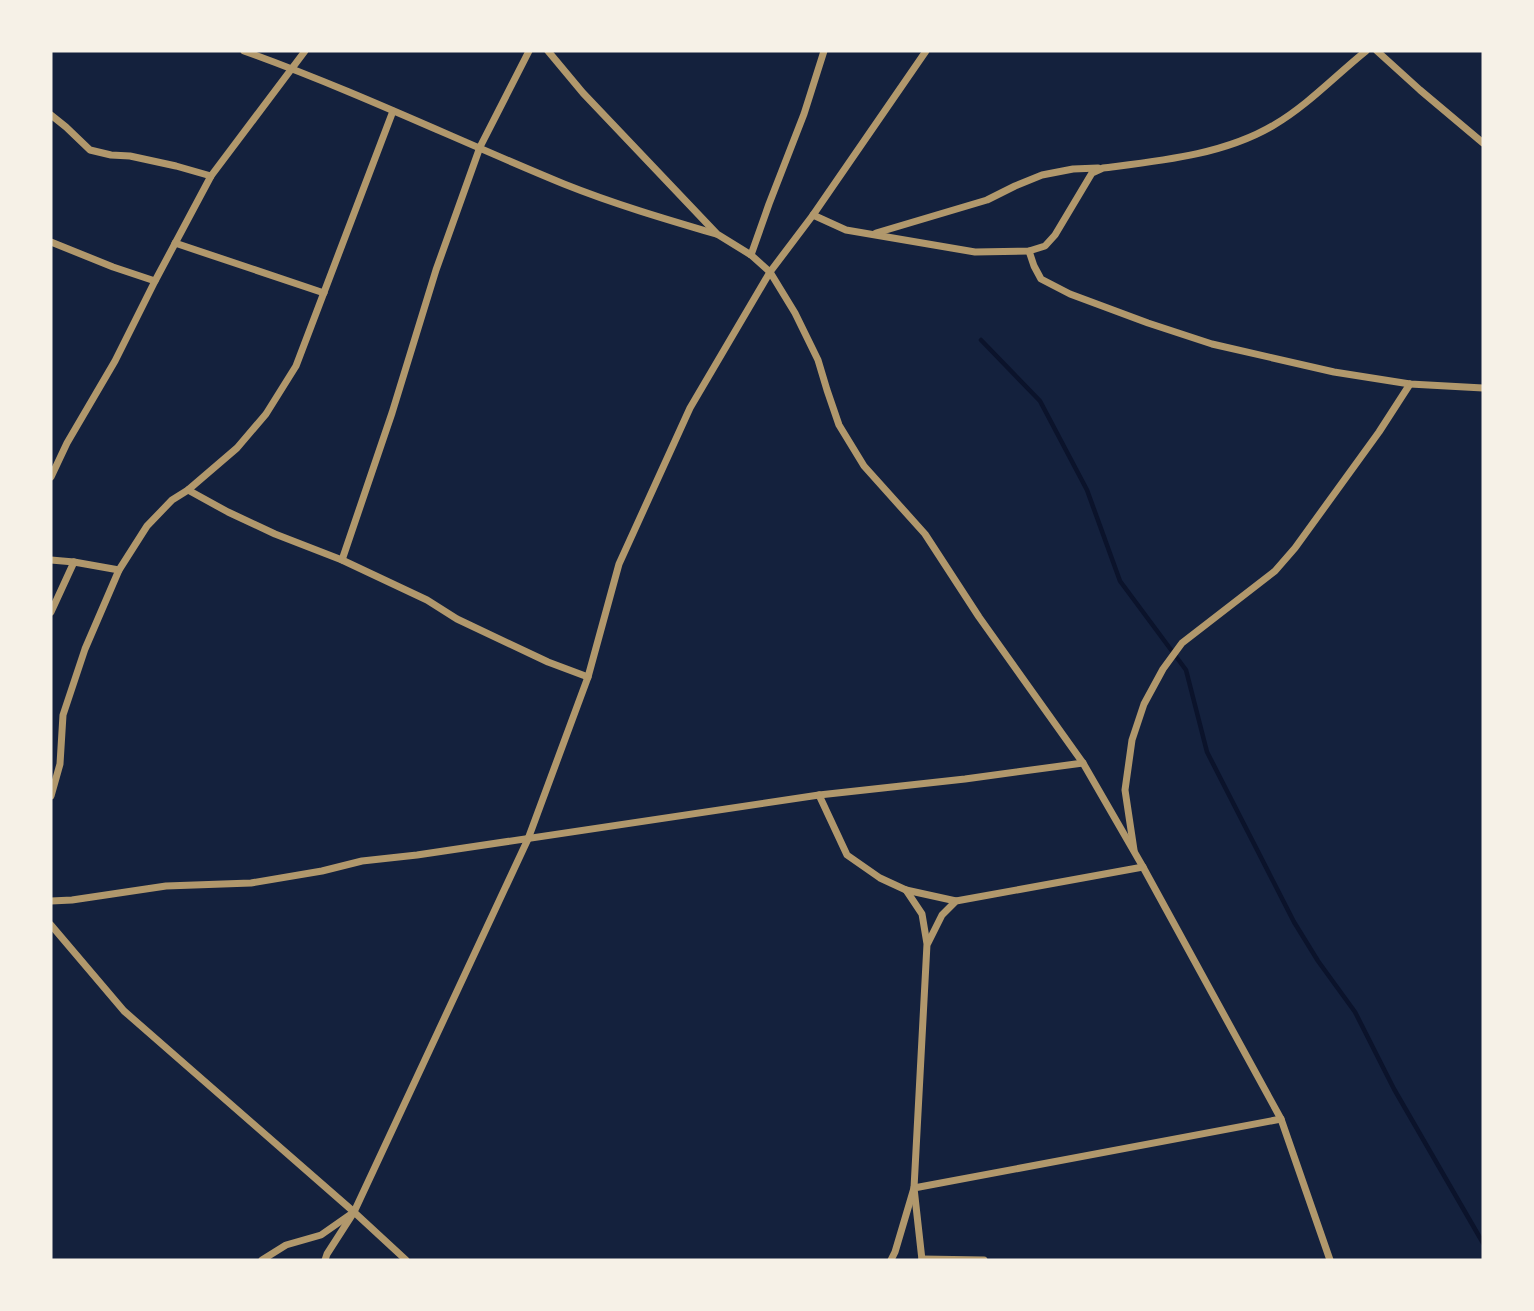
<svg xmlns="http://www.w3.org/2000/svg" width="1534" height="1311" font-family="'Libre Baskerville',serif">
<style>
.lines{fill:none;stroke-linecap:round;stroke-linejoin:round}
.stream{stroke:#0b132b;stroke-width:4.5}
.minor{stroke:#b1986c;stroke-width:7}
</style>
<rect width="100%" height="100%" fill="#14213d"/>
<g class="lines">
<!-- stream -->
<path class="stream" d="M981 340 1040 401 1087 490 1120 581 1186 670 1207 752 1294 922 1318 961 1355 1012 1394 1089 1483 1243"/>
<!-- minor -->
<g class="minor">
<path d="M244 51C353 90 457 140 564 184 614 204 665 219 716 234"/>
<path d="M548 51 583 93 717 234 751 255 770 272 795 313 818 360 827 390 839 425 864 466 925 534 979 617 1083 763 1143 867 1281 1119 1330 1260"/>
<path d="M1377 51 1420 90 1483 143"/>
<path d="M51 115 66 127 90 150 111 155 130 156 176 166 211 176"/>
<path d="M813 215 846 230 975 252 1029 251 1045 246 1055 235 1092 173 1103 168C1159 161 1224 155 1274 125 1308 105 1336 75 1366 51"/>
<path d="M876 233 987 200 1015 186 1042 175 1073 169 1098 168"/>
<path d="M51 242 113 267 155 281"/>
<path d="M175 243 324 293"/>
<path d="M1029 251 1034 266 1041 279 1070 294 1148 323 1212 344 1334 372 1410 384 1483 388"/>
<path d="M751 255 769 204 804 114 824 51"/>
<path d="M51 477 67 443 115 361 155 281 211 176 305 51"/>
<path d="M188 490 228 512 275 534 342 560 427 600 457 619 548 662 588 677"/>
<path d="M51 560 74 562 119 570"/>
<path d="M342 560 392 413 436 270 480 147 529 51"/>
<path d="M51 612 74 562"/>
<path d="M819 795 847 855 880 878 906 890 956 901"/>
<path d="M51 796 60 764 63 715 85 649 119 570 147 526 172 500 188 490 237 448 266 414 296 366 393 111"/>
<path d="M1134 850 1125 790 1132 740 1144 704 1163 669 1182 643 1275 571 1295 548 1379 432 1410 384"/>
<path d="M51 901 72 900 166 886 251 883 322 871 362 861 417 855 819 795 965 779 1083 763"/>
<path d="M51 925 124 1011 354 1212 406 1260"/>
<path d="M928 943 942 915 956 901 1143 867"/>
<path d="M922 1259 984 1260"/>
<path d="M262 1260 286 1245 321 1235 351 1214"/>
<path d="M325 1260 327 1254 354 1212 528 839 588 677 619 564 690 408 770 272 813 215 926 51"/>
<path d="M891 1260 895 1252 914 1188 927 944 922 914 906 890"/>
<path d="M922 1260 914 1188 1281 1119"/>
</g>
</g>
<!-- border -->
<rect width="1534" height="1311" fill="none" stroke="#f6f1e7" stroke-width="105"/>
</svg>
